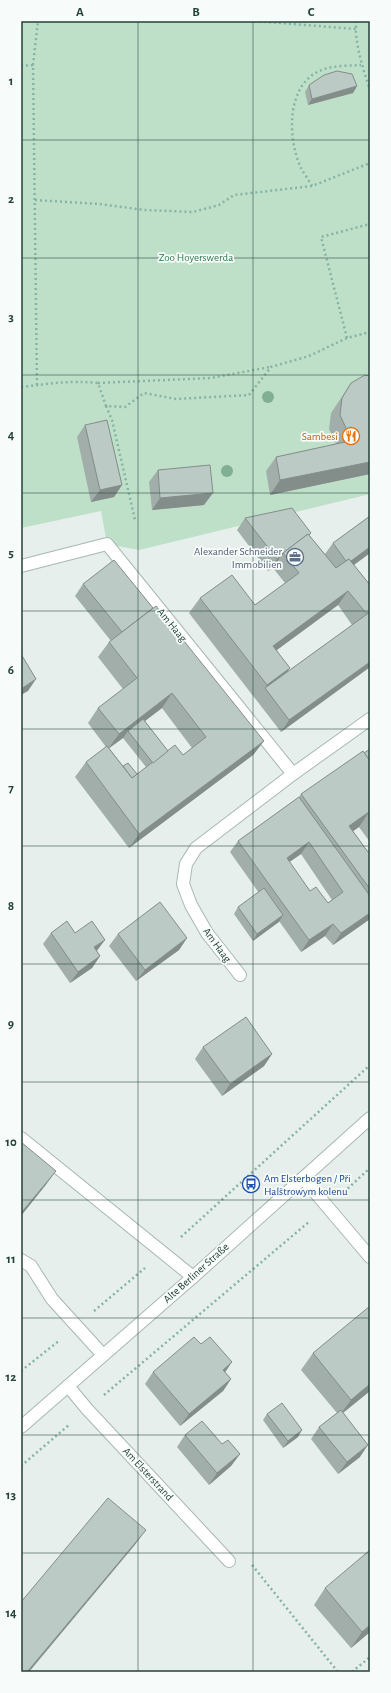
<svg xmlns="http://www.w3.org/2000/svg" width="391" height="1693" font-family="'Alegreya Sans',sans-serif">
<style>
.green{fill:#bfe0c8}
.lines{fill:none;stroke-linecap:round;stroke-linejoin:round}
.minor-casing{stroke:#a8b8b2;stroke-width:14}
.path{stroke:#86b3a5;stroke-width:2.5;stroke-dasharray:2 3;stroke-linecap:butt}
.minor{stroke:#fff;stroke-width:12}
.tree{fill:#80af93}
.wall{fill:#a1aea9;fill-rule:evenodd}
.shaded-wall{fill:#838d89}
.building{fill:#bbcac4;stroke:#838d89;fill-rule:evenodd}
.grid{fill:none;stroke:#24423a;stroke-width:1;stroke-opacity:0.55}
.labels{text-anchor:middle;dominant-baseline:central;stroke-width:3.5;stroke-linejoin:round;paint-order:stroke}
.park-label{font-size:11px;fill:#2d7a4b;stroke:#f7fbf9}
.food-label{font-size:11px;fill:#c56008;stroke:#f7fbf9;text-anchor:end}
.service-label{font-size:11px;fill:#4e5e75;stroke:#f7fbf9;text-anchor:end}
.street-label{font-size:11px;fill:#24423a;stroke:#f7fbf9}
.transit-label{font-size:11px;fill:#164399;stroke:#f7fbf9;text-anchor:start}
.neatline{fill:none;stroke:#24423a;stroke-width:1.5}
.grid-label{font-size:13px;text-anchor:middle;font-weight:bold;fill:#24423a}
</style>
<rect width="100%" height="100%" fill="#e6efeb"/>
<!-- green -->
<path class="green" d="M21 21H370V494L139 550 107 544 101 511 21 528Z"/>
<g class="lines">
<!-- minor casing -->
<g class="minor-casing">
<g id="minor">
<path d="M21 566 107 544 293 774"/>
<path d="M240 975 207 933 191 905 183 884 186 864 196 848 293 774 370 719"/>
<path d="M21 1138 193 1277"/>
<path d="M303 1178 370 1257"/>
<path d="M21 1260 31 1266 52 1299 103 1355"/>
<path d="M68 1386 87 1409 229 1561"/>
<path d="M21 1427 193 1277 370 1118"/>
</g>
</g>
<!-- path -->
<g class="path">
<path d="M254 21 356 29"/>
<path d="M357 21C352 35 365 76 370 90"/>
<path d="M33 65 38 21"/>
<path d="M21 66 33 65 37 386"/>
<path d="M312 186C309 180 304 174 301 168 287 138 286 83 322 70 334 65 349 66 361 65"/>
<path d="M35 200 99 204 145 210 193 212 219 205 234 195 312 186 370 163"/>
<path d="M347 338 321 237 370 224"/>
<path d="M98 383 211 378 270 367"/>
<path d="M21 387C49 384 69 380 98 383L106 406 125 407 144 393 176 399 249 395 271 367 309 356 347 338 370 332"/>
<path d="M106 406 112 420 135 520"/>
<path d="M344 1192 370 1168"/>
<path d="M181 1237 370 1065"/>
<path d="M94 1311 145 1268"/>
<path d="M21 1371 60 1340"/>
<path d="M104 1395 310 1221"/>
<path d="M21 1466 70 1424"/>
<path d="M252 1565 338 1672"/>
<path d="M352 1672 370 1657"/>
</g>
<!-- minor -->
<use href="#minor" class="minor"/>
</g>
<!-- trees -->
<g class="tree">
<circle cx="268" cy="397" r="6"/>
<circle cx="227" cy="471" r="6"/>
</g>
<!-- wall -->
<g class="wall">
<path d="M309 85 357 86 353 93 308 105 305 92Z"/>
<path d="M351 383 370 474 270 495 266 471 276 457 336 444 329 429 331 413Z"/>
<path d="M85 425 122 485 114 497 91 502 77 437Z"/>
<path d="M158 470 204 505 152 510 149 482Z"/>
<path d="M370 516V553L354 565 370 585V667L281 732 189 613 200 598 255 605 285 583 273 568 268 571 237 530 245 518 309 535 325 554 333 543ZM338 605 352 625 287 672 277 650Z"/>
<path d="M83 584 153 608 264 741 253 755 129 848 75 777 86 762 106 747 88 723 98 708 123 689 98 657 109 642 111 641 75 596ZM162 708 192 748 183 755 168 751 145 721ZM123 738 146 767 137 774 123 766 109 748Z"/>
<path d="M370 749V842L359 827 353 831 368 852 370 850V919L333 945 325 936 301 952 279 921 253 941 234 914 238 907 259 893 230 852 238 841 299 797 301 794ZM301 854 332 900 328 903 310 891 289 862Z"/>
<path d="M51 933H75L97 951 100 956 92 968 70 983 43 944Z"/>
<path d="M118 934 187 938 179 950 136 981 109 946Z"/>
<path d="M203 1047 272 1054 264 1066 222 1096 195 1059Z"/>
<path d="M313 1353 370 1391 343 1413 360 1457 338 1474 311 1439 319 1427 337 1413 301 1370Z"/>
<path d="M153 1372H225L231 1379 223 1391 180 1426 145 1384Z"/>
<path d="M267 1414 298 1437 283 1448 263 1420Z"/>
<path d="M185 1435 222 1444 240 1454 231 1466 209 1485 177 1447Z"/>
<path d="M325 1588 370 1632 351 1648 314 1605Z"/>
</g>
<!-- shaded-wall -->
<g class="shaded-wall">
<path d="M357 86 353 93 308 105 312 99Z"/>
<path d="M370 462V474L270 495 280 480Z"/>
<path d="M122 485 114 497 91 502 100 490Z"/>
<path d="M213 493 204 505 152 510 160 498Z"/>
<path d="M370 547V553L340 575 348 563Z"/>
<path d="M281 556 273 568 268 571 277 559Z"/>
<path d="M348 591 338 605 263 660 273 646Z"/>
<path d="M370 662V667L281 732 289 720Z"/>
<path d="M290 668 280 682 265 688 267 685Z"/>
<path d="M36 679 28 691 21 695V689Z"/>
<path d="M172 693 162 708 129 733 128 731 123 738 108 749 119 734Z"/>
<path d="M264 741 253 755 129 848 139 834Z"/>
<path d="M369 812 359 827 339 841 349 826Z"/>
<path d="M309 842 301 854 278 870 287 858Z"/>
<path d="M370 913V919L333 945 341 933Z"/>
<path d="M283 915 279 922 253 941 257 934Z"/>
<path d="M333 924 325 936 301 952 309 940Z"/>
<path d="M187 938 179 950 136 981 145 970Z"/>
<path d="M105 940 96 952 94 947Z"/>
<path d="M100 956 92 968 70 983 78 972Z"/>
<path d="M272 1054 264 1066 222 1096 230 1084Z"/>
<path d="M56 1171 45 1186 21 1216V1213Z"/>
<path d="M232 1362 224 1374 223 1370Z"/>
<path d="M231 1379 223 1391 180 1426 189 1414Z"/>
<path d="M370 1384V1391L339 1416 351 1400Z"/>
<path d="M302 1430 298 1437 283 1448 288 1441Z"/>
<path d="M368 1445 360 1457 338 1474 347 1462Z"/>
<path d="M240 1454 231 1466 209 1485 217 1473Z"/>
<path d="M146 1530 134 1546 29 1672H27Z"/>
<path d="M370 1625V1632L351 1648 362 1632Z"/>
</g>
<!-- building -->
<g class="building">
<path d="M337 71 352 74 357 86 312 99 309 85 324 75Z"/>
<path d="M365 375 370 376V462L280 480 276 457 345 442 351 434 346 428 340 415 342 398 351 383Z"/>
<path d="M107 420 122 485 100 490 85 425Z"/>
<path d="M210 465 213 493 160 498 158 470Z"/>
<path d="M292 508 311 533 309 535 308 534 283 553 281 556 277 559 245 518Z"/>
<path d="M370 516V547L351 561 349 559 346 561 333 543Z"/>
<path d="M308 534 336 568 349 559 370 585V610L366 613 348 591 273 646 290 668 267 685 200 598 232 575 255 605 299 573 283 553Z"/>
<path d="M114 560 153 608 122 632 83 584Z"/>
<path d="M156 606 264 741 139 834 86 762 107 746 132 778 175 745 183 755 206 737 172 693 119 734 98 708 137 678 109 642Z"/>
<path d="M370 612V662L289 720 265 688Z"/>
<path d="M21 654 36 679 21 689Z"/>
<path d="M143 719 168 751 153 763 128 731Z"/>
<path d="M370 749V761L364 753Z"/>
<path d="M363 751 370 761V813L369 812 349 826 368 852 370 850V889L301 794Z"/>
<path d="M128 763 137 774 132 778 123 766Z"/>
<path d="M299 797 370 896V913L341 933 333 924 309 940 238 841ZM309 842 343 892 328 903 316 887 310 891 287 858Z"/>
<path d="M264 888 283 915 257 934 238 907Z"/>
<path d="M160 902 187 938 145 970 118 934Z"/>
<path d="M67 921 75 933 92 921 105 940 94 947 100 956 78 972 51 933Z"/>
<path d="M246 1017 272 1054 230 1084 203 1047Z"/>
<path d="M21 1142 56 1171 21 1213Z"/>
<path d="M370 1306V1384L351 1400 313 1353Z"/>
<path d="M194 1337 201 1344 210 1337 232 1362 223 1370 231 1379 189 1414 153 1372Z"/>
<path d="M282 1403 302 1430 288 1441 267 1414Z"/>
<path d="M341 1410 368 1445 347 1462 319 1427Z"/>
<path d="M202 1421 222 1444 228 1440 240 1454 217 1473 185 1435Z"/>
<path d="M108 1498 146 1530 27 1672H21V1602Z"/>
<path d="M370 1550V1625L362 1632 325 1588Z"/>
</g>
<!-- grid -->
<path class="grid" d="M138 21V1672M253 21V1672M21 140H370M21 258H370M21 375H370M21 493H370M21 611H370M21 729H370M21 846H370M21 964H370M21 1082H370M21 1200H370M21 1318H370M21 1435H370M21 1553H370"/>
<!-- icons -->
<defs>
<g id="restaurant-ring" transform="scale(0.9)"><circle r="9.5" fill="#f7fbf9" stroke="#e8710a" stroke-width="1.5"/><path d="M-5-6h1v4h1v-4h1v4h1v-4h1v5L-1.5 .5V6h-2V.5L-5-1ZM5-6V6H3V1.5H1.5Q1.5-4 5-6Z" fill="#e8710a"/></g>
<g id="office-ring" transform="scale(0.9)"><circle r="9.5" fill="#f7fbf9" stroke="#5c6f8a" stroke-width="1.5"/><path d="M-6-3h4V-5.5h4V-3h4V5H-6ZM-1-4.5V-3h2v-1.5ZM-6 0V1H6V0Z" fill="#5c6f8a"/></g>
<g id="bus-ring" transform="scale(0.9)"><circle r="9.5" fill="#f7fbf9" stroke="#1a4fb4" stroke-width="1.5"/><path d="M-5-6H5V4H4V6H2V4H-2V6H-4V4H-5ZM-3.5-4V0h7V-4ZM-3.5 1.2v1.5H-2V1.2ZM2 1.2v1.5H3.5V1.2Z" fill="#1a4fb4"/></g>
</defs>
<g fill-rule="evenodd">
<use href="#restaurant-ring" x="351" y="436"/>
<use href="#office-ring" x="295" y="557"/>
<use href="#bus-ring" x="251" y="1184"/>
</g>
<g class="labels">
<!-- park labels -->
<g class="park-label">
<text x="196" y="257">Zoo Hoyerswerda</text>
</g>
<!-- food labels -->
<g class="food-label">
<text x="338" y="436">Sambesi</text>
</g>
<!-- service labels -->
<g class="service-label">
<text x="282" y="551">Alexander Schneider<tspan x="282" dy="13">Immobilien</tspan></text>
</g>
<!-- street labels -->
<g class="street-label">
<text transform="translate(172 625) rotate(51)">Am Haag</text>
<text transform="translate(217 945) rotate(54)">Am Haag</text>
<text transform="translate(196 1273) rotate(-42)">Alte Berliner Straße</text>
<text transform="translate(148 1474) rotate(47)">Am Elsterstrand</text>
</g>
<!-- transit labels -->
<g class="transit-label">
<text x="264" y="1178">Am Elsterbogen / Při<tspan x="264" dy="13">Halštrowym kolenu</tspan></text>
</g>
</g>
<!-- border -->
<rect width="391" height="1693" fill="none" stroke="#f7fbf9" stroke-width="44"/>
<rect x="22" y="22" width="347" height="1649" class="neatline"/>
<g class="grid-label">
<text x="80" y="16">A</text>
<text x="196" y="16">B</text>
<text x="311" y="16">C</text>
<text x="11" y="85">1</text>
<text x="11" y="203">2</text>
<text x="11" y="321">3</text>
<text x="11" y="439">4</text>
<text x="11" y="557">5</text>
<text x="11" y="674">6</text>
<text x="11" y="792">7</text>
<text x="11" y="910">8</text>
<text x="11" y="1028">9</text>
<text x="11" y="1146">10</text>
<text x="11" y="1263">11</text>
<text x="11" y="1381">12</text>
<text x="11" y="1499">13</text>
<text x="11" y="1617">14</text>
</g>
</svg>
